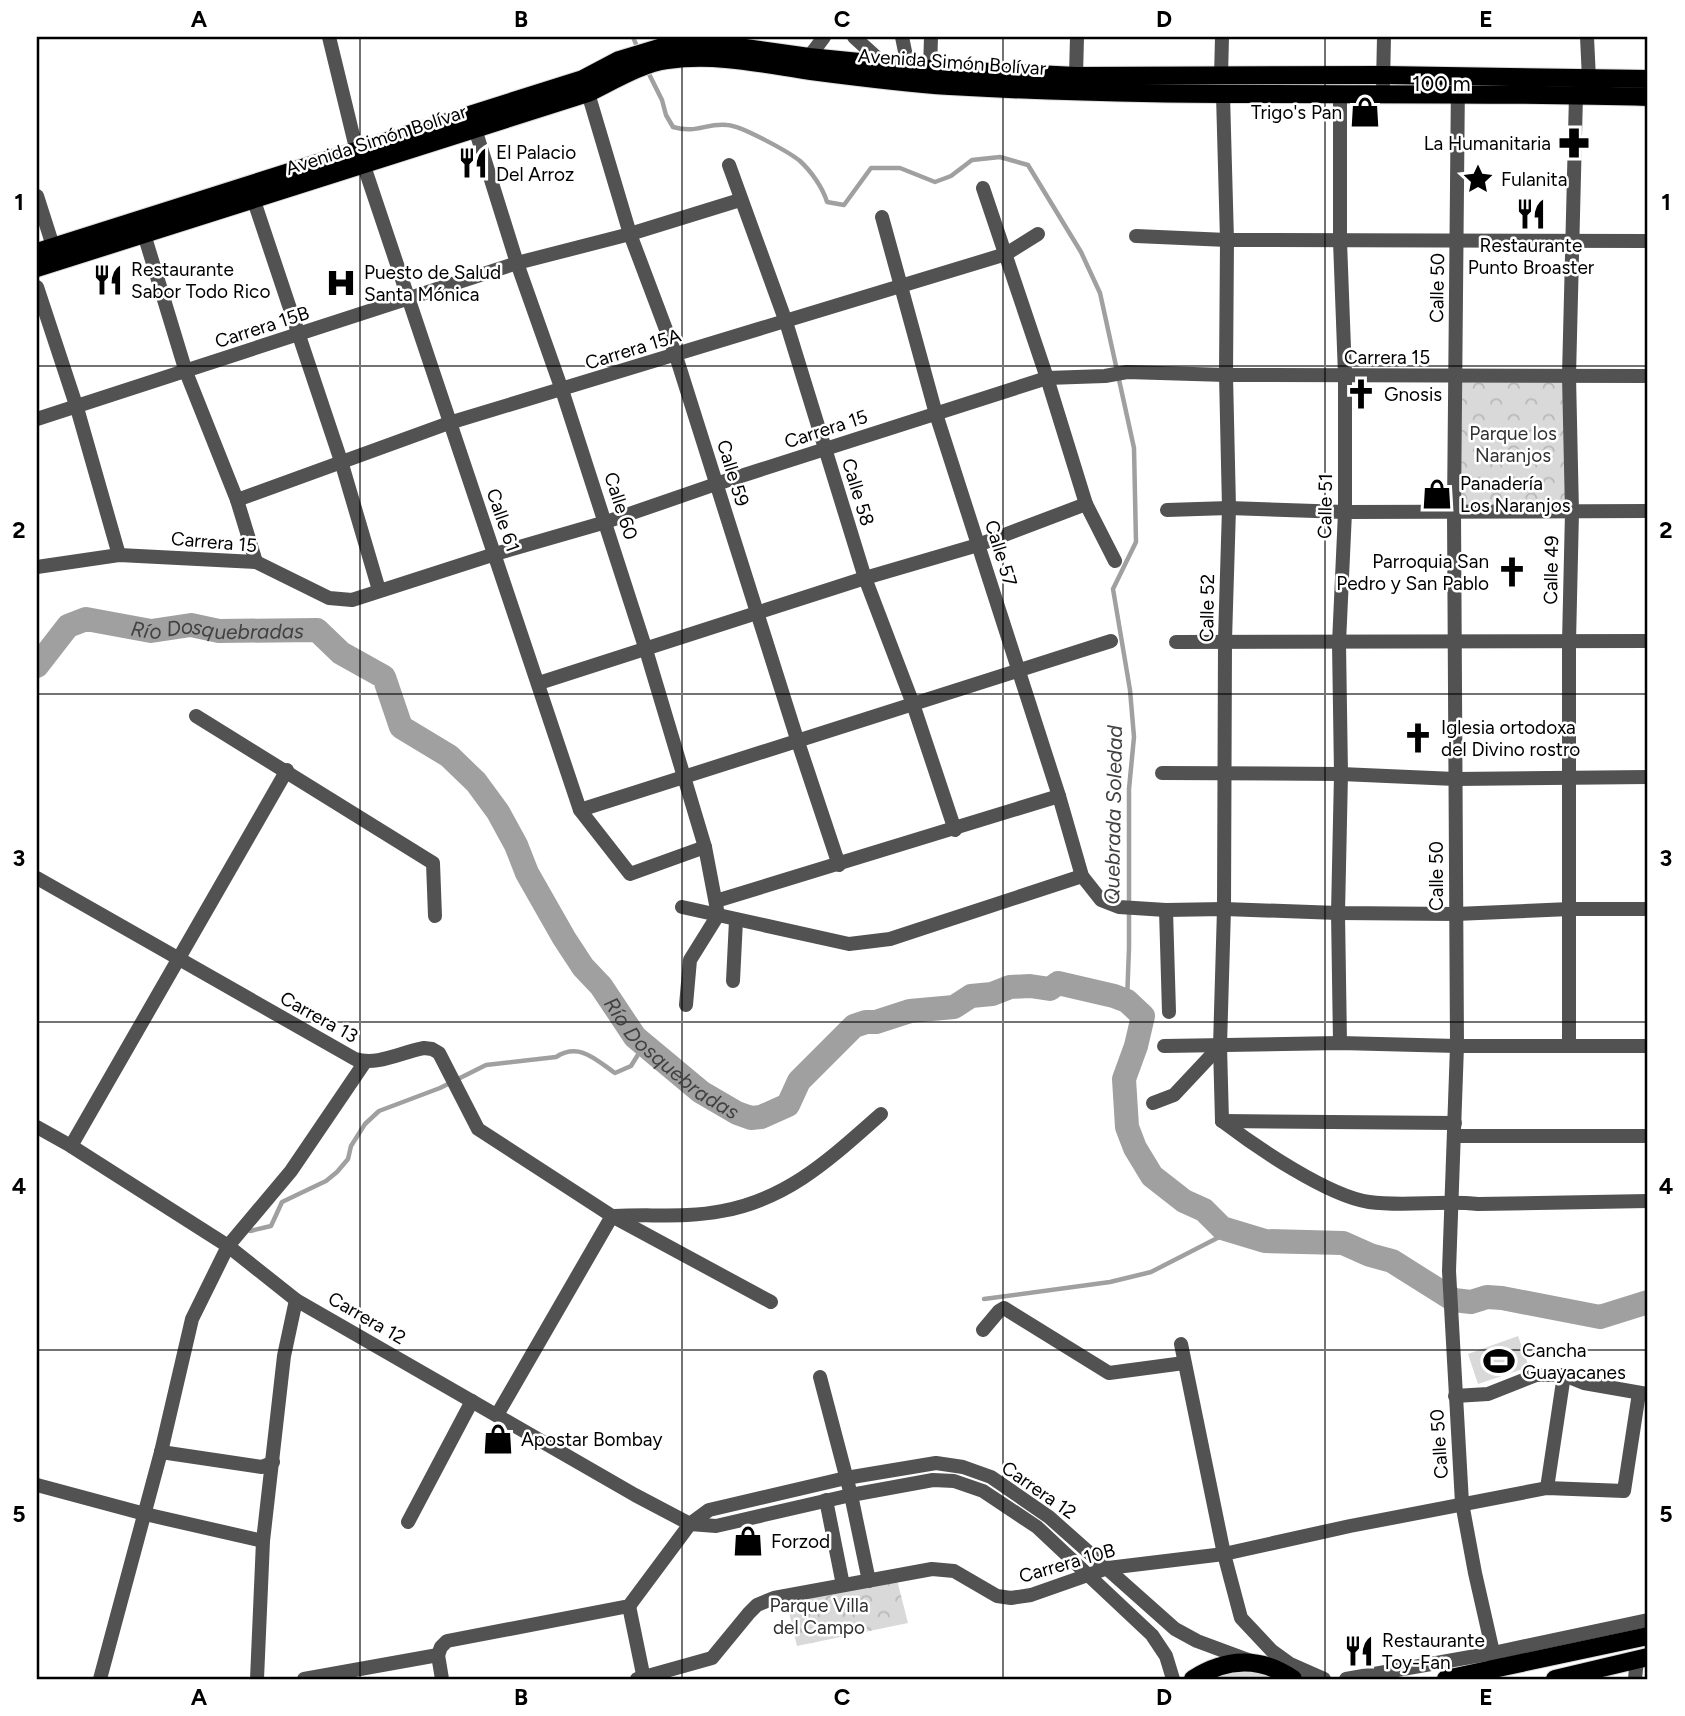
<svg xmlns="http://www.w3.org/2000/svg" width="1685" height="1716" font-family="Figtree,sans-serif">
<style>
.green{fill:#d9d9d9}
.park{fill:url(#park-crowns)}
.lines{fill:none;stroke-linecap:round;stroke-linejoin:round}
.stream{stroke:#a0a0a0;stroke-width:4.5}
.river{stroke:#a0a0a0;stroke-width:24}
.major-casing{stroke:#dbdbdb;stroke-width:20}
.minor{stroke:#525252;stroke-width:14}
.major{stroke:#000;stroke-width:18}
.grid{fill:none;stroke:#000;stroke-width:2;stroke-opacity:0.55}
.labels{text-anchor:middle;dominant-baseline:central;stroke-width:5;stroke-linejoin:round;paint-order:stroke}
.street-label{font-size:19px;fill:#000;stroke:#fff}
.poi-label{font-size:19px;fill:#000;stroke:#fff;text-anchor:start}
.park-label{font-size:19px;fill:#303030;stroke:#fff}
.water-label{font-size:21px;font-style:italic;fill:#414141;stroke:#fff}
.neatline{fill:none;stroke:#000;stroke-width:2.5}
.grid-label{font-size:23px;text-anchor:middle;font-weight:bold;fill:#000}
</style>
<defs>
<pattern id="park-crowns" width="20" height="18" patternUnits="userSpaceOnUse" patternTransform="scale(1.75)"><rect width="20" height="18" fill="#d9d9d9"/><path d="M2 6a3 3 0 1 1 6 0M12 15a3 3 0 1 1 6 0" fill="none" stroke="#b8b8b8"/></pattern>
</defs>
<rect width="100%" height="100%" fill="#fff"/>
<!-- green -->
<g class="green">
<path d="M1518 1336 1529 1367 1478 1384 1468 1354Z"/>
<path d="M1220 1665 1293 1679H1193Z"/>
</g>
<!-- park -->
<g class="park">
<path d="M1455 376H1569L1572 512 1454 511Z"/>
<path d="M896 1576 908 1623 797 1646 785 1596Z"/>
</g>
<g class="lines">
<!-- stream -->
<g class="stream">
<path d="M633 37 638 49"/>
<path d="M647 70 662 100 666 115 673 127C697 134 705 123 727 125 740 125 789 152 800 161 811 171 823 188 827 202L844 205 871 168H900L935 182 951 176 972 160 1000 157 1028 165 1081 252 1100 293 1134 448 1136 542 1113 589 1130 690 1134 737 1129 789V948L1127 1001"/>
<path d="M250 1231 271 1226 282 1202 326 1181 337 1172 348 1159 351 1146 365 1124 379 1111 440 1088 486 1065 556 1057C580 1042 596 1060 615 1073L631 1066 639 1053 646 1049"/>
<path d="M984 1299 1110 1282 1151 1272 1233 1230"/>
</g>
<!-- river -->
<path class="river" id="s1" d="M37 666 68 626 86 619 151 631 191 625 219 631 317 630 341 653 384 677 401 727 449 756 476 782 498 812 516 845 527 873 564 938 583 967 601 986 635 1037 701 1092 737 1113 751 1118 761 1117 788 1105 799 1081 854 1026 866 1022H876L910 1011 954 1007 971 996 992 994 1010 987 1030 986 1050 989 1058 983 1114 996 1127 1001 1143 1016 1136 1046 1124 1079 1127 1127 1135 1148 1152 1176 1184 1201 1204 1210 1222 1228 1265 1241 1343 1243 1370 1255 1392 1261 1454 1300 1471 1302 1487 1297 1502 1298 1600 1317 1648 1302"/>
<!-- major casing -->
<g class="major-casing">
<g id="major">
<path d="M37 252 583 79 619 60 662 47 696 45 731 46 809 57 930 69 1076 76 1383 75 1648 79"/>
<path d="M37 268 588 93C611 82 642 63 667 60 716 53 763 64 811 71 857 77 904 83 950 86 1183 100 1415 90 1648 97"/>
<path d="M1193 1679C1226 1658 1260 1656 1293 1679"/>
<path d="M1446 1679 1648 1636"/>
<path d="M1555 1679 1648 1657"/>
</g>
</g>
<!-- minor -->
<g class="minor">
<path d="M329 37 357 152"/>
<path d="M854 37 885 65"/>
<path d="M902 37 908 66"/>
<path d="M1587 37 1589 79"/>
<path d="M809 57 824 37"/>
<path d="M930 69 931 37"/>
<path d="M1076 76 1077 37"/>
<path d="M1221 77 1222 37"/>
<path d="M1458 78 1454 511 1457 1046 1449 1271 1462 1503 1475 1573 1497 1670"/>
<path d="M1383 84 1384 37"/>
<path d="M588 93 630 234 676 356 797 739 839 865"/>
<path d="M1340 96V241L1345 375V512L1339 643 1341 774 1338 913 1340 1043"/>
<path d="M472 119 517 263 562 390 646 650 705 847 718 915 690 960 686 1005"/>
<path d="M729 165 786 322 865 578 913 704 955 830"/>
<path d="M364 166 580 810 630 874 705 847"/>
<path d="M983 188 1047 378 1086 504 1115 561"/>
<path d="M37 196 53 246"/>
<path d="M254 201 341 461 379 590"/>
<path d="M882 217 936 414 1059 796 1082 876 1101 900 1119 907 1166 910 1224 909 1338 913 1456 914 1570 909H1648"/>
<path d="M144 234 186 372 237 500 256 562"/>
<path d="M1136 236 1227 240 1648 241"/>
<path d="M37 287 77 408 119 555"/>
<path d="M37 419 517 263 630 234 740 200"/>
<path d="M237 500 449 423 1006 254 1038 234"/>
<path d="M1167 510 1229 508 1345 512 1648 511"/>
<path d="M37 567 119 555 256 562 329 598 352 600 495 554 606 522 716 484 1047 378 1105 376 1127 372 1226 375 1648 376"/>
<path d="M1176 642 1648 641"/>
<path d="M539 683 865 578 978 545 1086 504"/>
<path d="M196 716 433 863 435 916"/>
<path d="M1162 773 1341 774 1455 779 1648 777"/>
<path d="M580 810 1111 641"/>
<path d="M37 878 355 1059C378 1066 401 1052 424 1048L432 1049 439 1053 478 1129 612 1216 771 1302"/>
<path d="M716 901 1059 796"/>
<path d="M682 907 849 944 890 939 1082 876"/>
<path d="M1166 910 1169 1012"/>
<path d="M733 981 736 920"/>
<path d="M1164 1046 1340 1043 1457 1046H1648"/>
<path d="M1569 1046V642L1572 512 1569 376 1576 95"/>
<path d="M1153 1103 1174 1095 1220 1046"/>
<path d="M1222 1121 1220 1046 1224 909 1225 640 1229 508 1226 375 1227 240 1223 95"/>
<path d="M1222 1121C1256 1147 1328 1196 1369 1202 1405 1207 1441 1200 1478 1204L1648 1201"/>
<path d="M1222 1121 1455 1123"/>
<path d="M37 1127 71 1146 228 1246 296 1300 635 1495 690 1524 716 1526 851 1495 933 1480 954 1481 983 1491 1037 1527 1152 1635 1166 1656 1173 1679"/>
<path d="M1455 1136H1648"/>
<path d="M71 1146 287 770"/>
<path d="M614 1216C649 1214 687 1218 722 1211 789 1199 832 1157 881 1114"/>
<path d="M983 1330 999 1311 1004 1308 1109 1373 1184 1363"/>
<path d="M1181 1344 1224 1554 1241 1618 1272 1651 1290 1664 1324 1679"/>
<path d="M820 1377 851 1495 869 1581"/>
<path d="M1455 1396 1488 1394 1536 1375H1564L1584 1383 1647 1394"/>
<path d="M497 1415 612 1216"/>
<path d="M161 1452 262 1467 273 1462"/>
<path d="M37 1485 145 1514 263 1541"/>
<path d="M1547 1488 1564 1375"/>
<path d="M826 1500 843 1585"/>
<path d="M408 1522 472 1401"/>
<path d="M629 1606 644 1679"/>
<path d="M438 1655 441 1647 447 1641 629 1606 690 1524 709 1510 846 1478 936 1463 963 1467 991 1477 1049 1517 1175 1629 1197 1641 1251 1661"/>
<path d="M438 1655 442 1679"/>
<path d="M100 1679 161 1452 192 1319 228 1246 291 1171 365 1062"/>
<path d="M257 1679 263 1541 284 1356 296 1300"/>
<path d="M304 1679 438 1655"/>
<path d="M637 1679 712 1658 749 1613 757 1605 774 1598 932 1569 954 1571 997 1596 1011 1598 1031 1595 1108 1568 1224 1554 1350 1526 1547 1488 1624 1491 1639 1393"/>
<path d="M1346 1679 1493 1653 1648 1620"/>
<path d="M1635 1679 1637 1659"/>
</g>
<!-- major -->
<use href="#major" class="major"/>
</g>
<!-- grid -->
<path class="grid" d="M360 37V1679M682 37V1679M1003 37V1679M1325 37V1679M37 366H1648M37 694H1648M37 1022H1648M37 1350H1648"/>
<!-- icons -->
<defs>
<g id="shop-bare" transform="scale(2.415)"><path d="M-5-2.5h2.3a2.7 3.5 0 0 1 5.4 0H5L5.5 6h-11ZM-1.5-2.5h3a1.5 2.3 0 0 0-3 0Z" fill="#000" stroke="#fff" stroke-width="2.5" paint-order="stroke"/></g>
<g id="pharmacy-bare" transform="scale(2.415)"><path d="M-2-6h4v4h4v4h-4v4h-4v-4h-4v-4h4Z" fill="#000" stroke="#fff" stroke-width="2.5" paint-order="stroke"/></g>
<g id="restaurant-bare" transform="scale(2.415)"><path d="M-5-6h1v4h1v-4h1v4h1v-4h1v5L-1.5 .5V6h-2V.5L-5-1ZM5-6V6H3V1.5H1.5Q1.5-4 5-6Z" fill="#000" stroke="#fff" stroke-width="2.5" paint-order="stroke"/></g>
<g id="sight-bare" transform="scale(2.415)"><path d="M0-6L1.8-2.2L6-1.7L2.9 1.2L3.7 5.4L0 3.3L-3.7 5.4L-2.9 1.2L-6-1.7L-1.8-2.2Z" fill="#000" stroke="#fff" stroke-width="2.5" paint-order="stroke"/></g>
<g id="hospital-bare" transform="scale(2.415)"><path d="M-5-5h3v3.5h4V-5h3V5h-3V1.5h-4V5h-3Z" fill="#000" stroke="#fff" stroke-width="2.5" paint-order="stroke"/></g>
<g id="church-bare" transform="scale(2.415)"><path d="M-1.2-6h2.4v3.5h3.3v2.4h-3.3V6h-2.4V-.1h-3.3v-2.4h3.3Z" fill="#000" stroke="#fff" stroke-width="2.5" paint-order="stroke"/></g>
<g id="stadium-bare" transform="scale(2.415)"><path d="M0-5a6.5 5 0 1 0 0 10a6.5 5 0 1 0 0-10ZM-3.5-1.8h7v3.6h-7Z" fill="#000" stroke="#fff" stroke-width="2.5" paint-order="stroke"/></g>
</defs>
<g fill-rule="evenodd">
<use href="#shop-bare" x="1365" y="112"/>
<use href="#pharmacy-bare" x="1574" y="143"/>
<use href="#restaurant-bare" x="473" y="163"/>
<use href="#sight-bare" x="1478" y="179"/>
<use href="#restaurant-bare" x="1531" y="214"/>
<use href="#restaurant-bare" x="108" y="280"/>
<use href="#hospital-bare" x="341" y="283"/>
<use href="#church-bare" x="1361" y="394"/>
<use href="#shop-bare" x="1437" y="494"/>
<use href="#church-bare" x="1512" y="572"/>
<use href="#church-bare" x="1418" y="738"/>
<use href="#stadium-bare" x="1499" y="1361"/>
<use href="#shop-bare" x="498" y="1439"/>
<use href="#shop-bare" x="748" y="1541"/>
<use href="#restaurant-bare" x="1359" y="1651"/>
</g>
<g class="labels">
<!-- street labels -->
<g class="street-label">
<text transform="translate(952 62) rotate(4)">Avenida Simón Bolívar</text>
<text transform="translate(376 140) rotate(-18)">Avenida Simón Bolívar</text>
<text transform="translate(1437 288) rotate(-89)">Calle 50</text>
<text transform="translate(262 327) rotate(-18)">Carrera 15B</text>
<text transform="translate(633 349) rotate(-17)">Carrera 15A</text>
<text x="1387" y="357">Carrera 15</text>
<text transform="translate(826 429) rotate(-18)">Carrera 15</text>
<text transform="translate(733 473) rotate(73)">Calle 59</text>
<text transform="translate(858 492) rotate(73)">Calle 58</text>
<text transform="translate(621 506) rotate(72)">Calle 60</text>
<text transform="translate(1325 506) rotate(-89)">Calle 51</text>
<text transform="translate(503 520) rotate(71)">Calle 61</text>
<text transform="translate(214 542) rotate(5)">Carrera 15</text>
<text transform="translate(1001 553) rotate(73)">Calle 57</text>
<text transform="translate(1551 570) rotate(-89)">Calle 49</text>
<text transform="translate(1207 608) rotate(-89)">Calle 52</text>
<text transform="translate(1436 876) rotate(-90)">Calle 50</text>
<text transform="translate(319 1017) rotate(29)">Carrera 13</text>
<text transform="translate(367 1318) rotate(30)">Carrera 12</text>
<text transform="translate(1439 1444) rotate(-94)">Calle 50</text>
<text transform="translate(1039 1490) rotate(35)">Carrera 12</text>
<text transform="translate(1067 1563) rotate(-16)">Carrera 10B</text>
</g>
<!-- poi labels -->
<g class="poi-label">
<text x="1342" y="112" text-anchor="end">Trigo's Pan</text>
<text x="1551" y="143" text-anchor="end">La Humanitaria</text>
<text x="496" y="152">El Palacio<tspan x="496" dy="22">Del Arroz</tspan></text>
<text x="1501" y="179">Fulanita</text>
<text x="1531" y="245" text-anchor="middle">Restaurante<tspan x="1531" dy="22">Punto Broaster</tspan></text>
<text x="131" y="269">Restaurante<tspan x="131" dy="22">Sabor Todo Rico</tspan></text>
<text x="364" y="272">Puesto de Salud<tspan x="364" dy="22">Santa Mónica</tspan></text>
<text x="1384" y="394">Gnosis</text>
<text x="1460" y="483">Panadería<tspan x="1460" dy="22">Los Naranjos</tspan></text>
<text x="1489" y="561" text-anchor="end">Parroquia San<tspan x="1489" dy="22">Pedro y San Pablo</tspan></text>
<text x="1441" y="727">Iglesia ortodoxa<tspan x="1441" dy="22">del Divino rostro</tspan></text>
<text x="1522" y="1350">Cancha<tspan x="1522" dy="22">Guayacanes</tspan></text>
<text x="521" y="1439">Apostar Bombay</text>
<text x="771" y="1541">Forzod</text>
<text x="1382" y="1640">Restaurante<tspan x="1382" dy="22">Toy-Fan</tspan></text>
</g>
<!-- park labels -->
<g class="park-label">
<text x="1513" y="433">Parque los<tspan x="1513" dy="22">Naranjos</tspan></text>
<text x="819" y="1605">Parque Villa<tspan x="819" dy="22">del Campo</tspan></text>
</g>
<!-- water labels -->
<g class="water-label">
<text stroke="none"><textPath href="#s1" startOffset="203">Río Dosquebradas</textPath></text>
<text transform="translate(1113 815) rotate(-89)">Quebrada Soledad</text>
<text stroke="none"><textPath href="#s1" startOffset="875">Río Dosquebradas</textPath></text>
</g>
</g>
<!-- border -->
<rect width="1685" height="1716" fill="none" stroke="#ffffff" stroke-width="77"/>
<!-- scale -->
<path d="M1402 91v10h203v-10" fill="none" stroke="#000000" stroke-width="3.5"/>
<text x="1412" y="91" font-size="21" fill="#000000" stroke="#ffffff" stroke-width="5" paint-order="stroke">100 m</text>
<rect x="38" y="38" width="1608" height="1640" class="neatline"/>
<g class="grid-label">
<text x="199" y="27">A</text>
<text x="521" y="27">B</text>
<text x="842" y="27">C</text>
<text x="1164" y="27">D</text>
<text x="1486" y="27">E</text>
<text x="19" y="210">1</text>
<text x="1666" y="210">1</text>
<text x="19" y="538">2</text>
<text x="1666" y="538">2</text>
<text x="19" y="866">3</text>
<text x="1666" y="866">3</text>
<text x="19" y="1194">4</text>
<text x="1666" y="1194">4</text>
<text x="19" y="1522">5</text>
<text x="1666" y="1522">5</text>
<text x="199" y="1705">A</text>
<text x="521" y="1705">B</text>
<text x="842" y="1705">C</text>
<text x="1164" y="1705">D</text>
<text x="1486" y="1705">E</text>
</g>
</svg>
